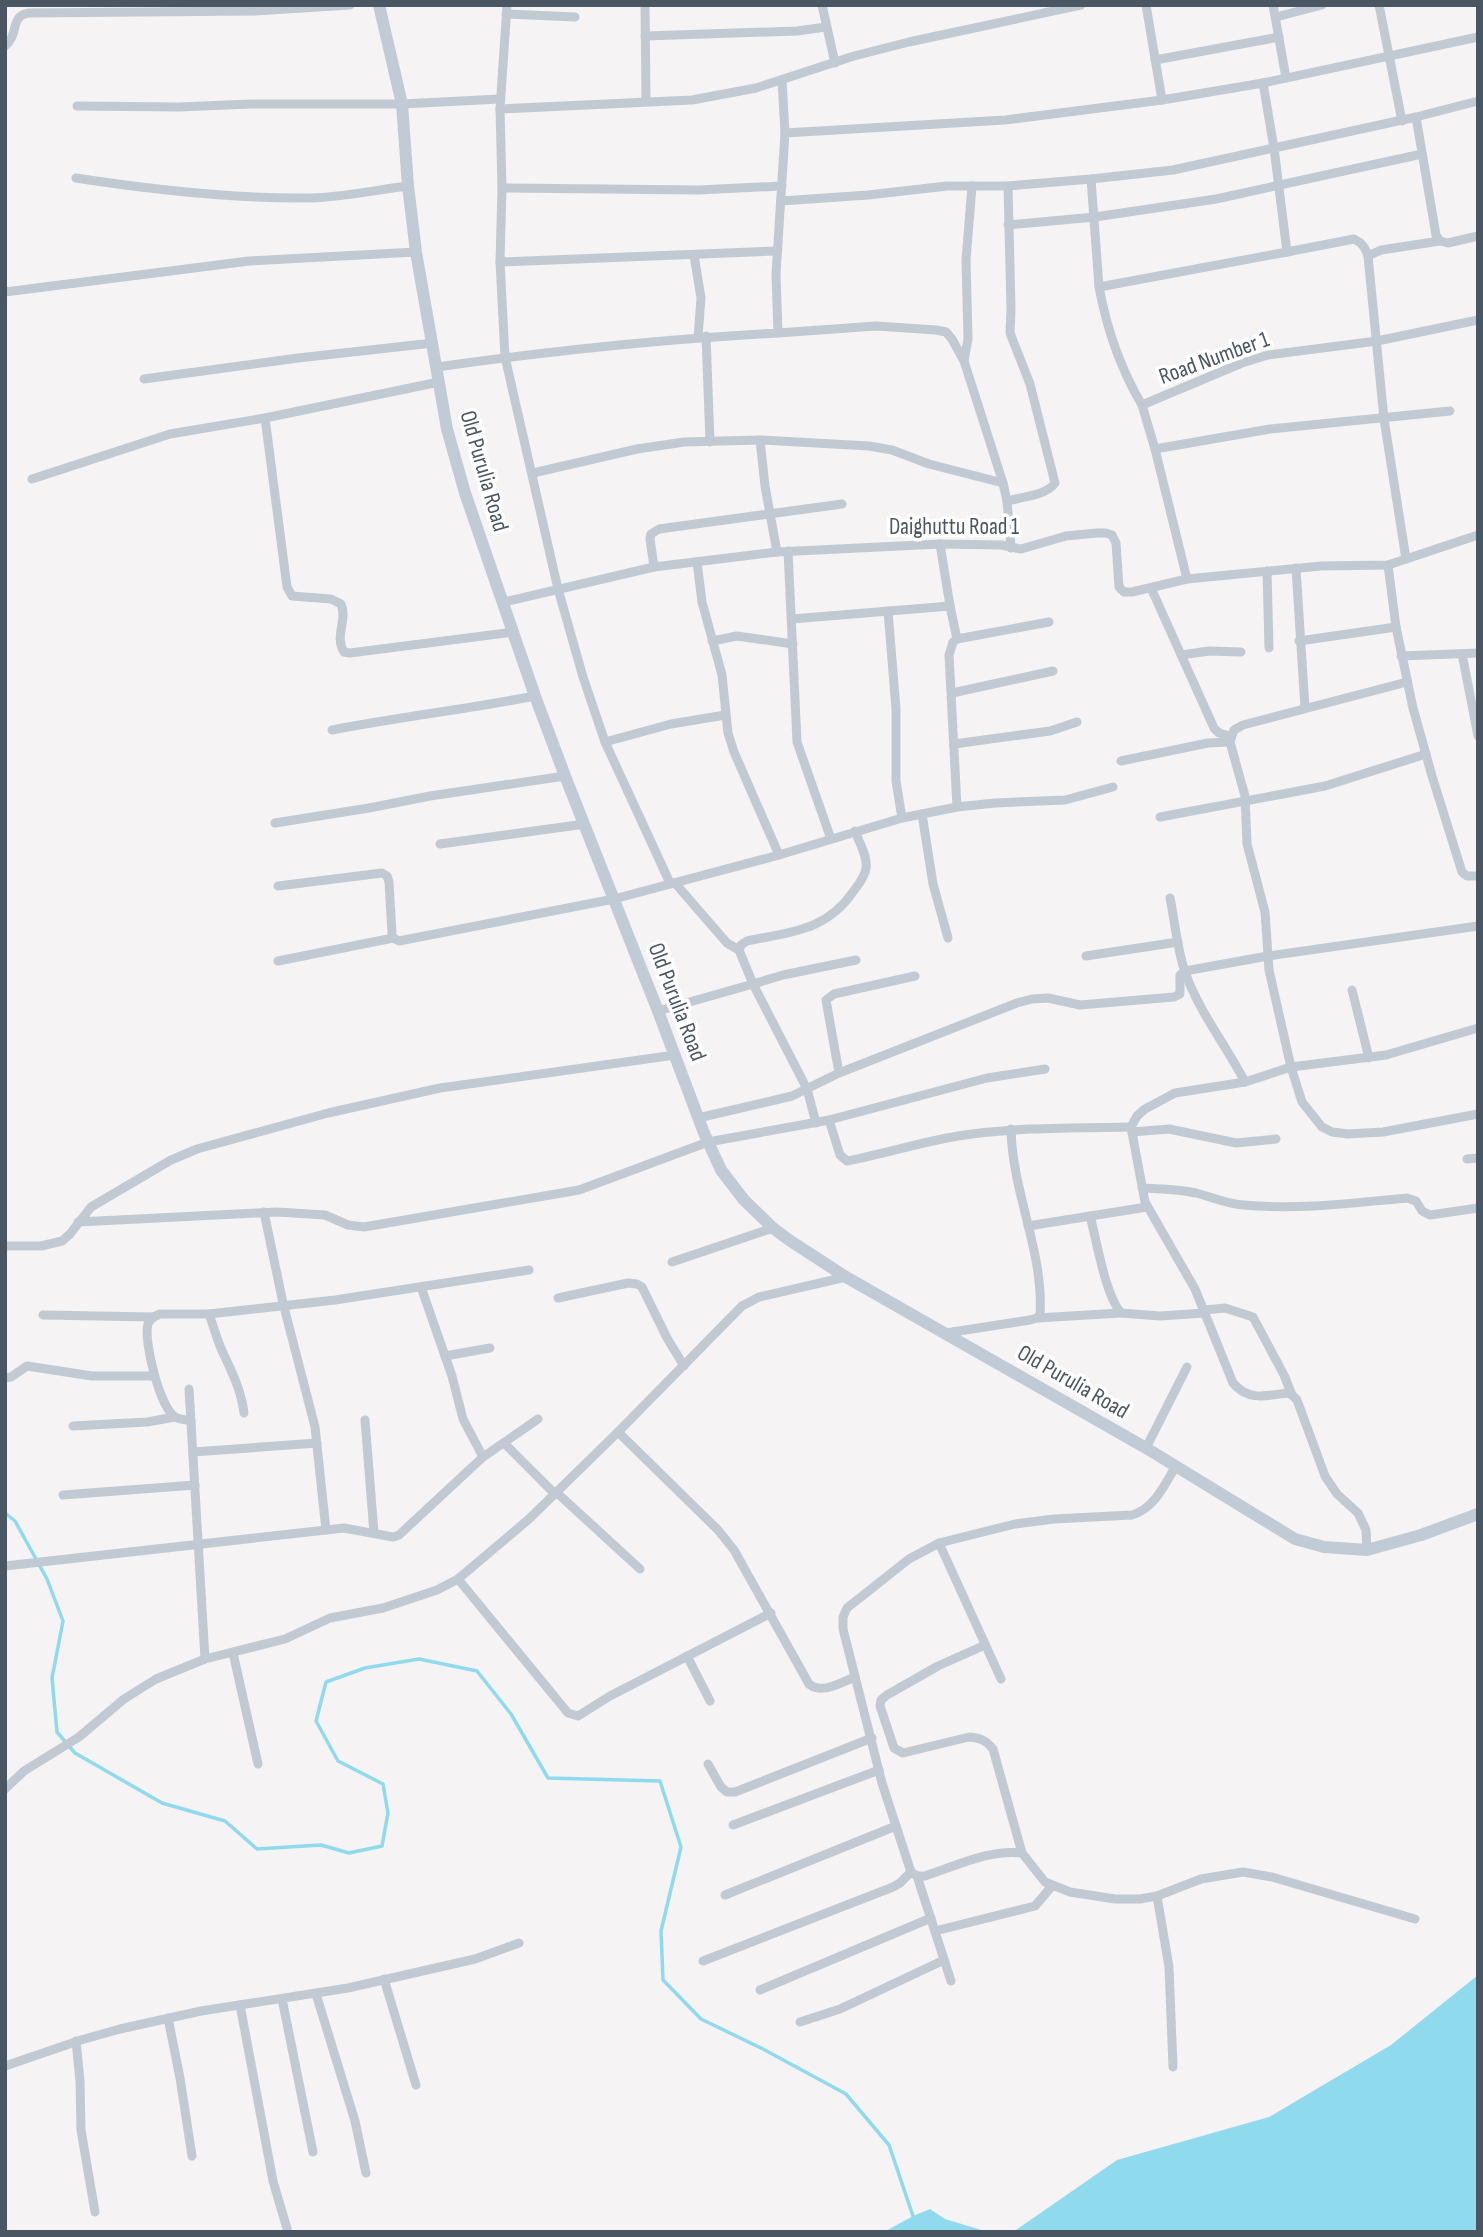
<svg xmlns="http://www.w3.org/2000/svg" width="1483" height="2237" font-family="'Sofia Sans Condensed',sans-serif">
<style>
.water{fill:#90daee}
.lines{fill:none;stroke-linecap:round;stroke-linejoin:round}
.stream{stroke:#90daee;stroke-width:3.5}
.minor{stroke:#c1cad2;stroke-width:9}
.secondary{stroke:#c1cbd6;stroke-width:12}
.labels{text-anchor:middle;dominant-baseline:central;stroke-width:7;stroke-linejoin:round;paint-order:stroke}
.street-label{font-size:23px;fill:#4a5661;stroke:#fff}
</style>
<rect width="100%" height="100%" fill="#f5f3f3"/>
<!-- water -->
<g class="water">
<path d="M1478 1975V2232H1013L1117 2160 1269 2117 1391 2045Z"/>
<path d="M930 2209 945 2219 988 2232H884L913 2216Z"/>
</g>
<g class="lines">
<!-- stream -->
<path class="stream" d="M5 1513 15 1521 47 1579 63 1621 52 1678 57 1732 75 1753 162 1803 225 1821 257 1849 321 1845 349 1853 382 1846 388 1813 383 1784 338 1761 316 1721 326 1682 365 1668 419 1659 477 1671 511 1714 548 1778 660 1781 681 1847 661 1931 663 1980 701 2019 763 2049 846 2094 889 2145 913 2216"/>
<!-- minor -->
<g class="minor">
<path d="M507 5 500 109 502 188 500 262 505 357 558 589 583 677 605 742 670 883H675L727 943 739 950"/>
<path d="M645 5 646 101"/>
<path d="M822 5 835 63"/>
<path d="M1146 5 1162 100"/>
<path d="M1273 5 1286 78"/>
<path d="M1379 5 1402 121"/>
<path d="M506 14 575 17"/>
<path d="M1276 17 1322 5"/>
<path d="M645 36 797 31 826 27"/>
<path d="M5 46C20 34 9 16 29 13L255 11 350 5"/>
<path d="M1155 60 1279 37"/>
<path d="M782 80 785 133"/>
<path d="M77 106 179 107 251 104H402L500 99"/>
<path d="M500 109 692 100 756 88 854 56 909 42 1081 5"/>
<path d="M1416 117 1478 101"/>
<path d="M76 178C154 190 232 199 311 198 343 197 376 190 408 186"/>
<path d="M1091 179 1099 287"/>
<path d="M502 188 699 190 782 186"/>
<path d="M781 201 868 195 947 186H1008L1091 179 1173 170 1274 148 1263 83"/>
<path d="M1008 225 1095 217 1216 199 1422 154"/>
<path d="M1287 252 1354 239C1362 243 1365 247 1368 256L1384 419 1406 559"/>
<path d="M694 255 701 298 698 337"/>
<path d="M1368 256 1381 250 1440 241"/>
<path d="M500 262 777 251"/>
<path d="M5 292 249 261 416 252"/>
<path d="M778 333 876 326 936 330 946 332 952 339 964 361 1003 483"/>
<path d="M706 336 710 442"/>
<path d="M964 361 968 339 966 260 972 186"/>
<path d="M437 367C550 351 664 339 778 333L776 274 785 133 1005 120 1162 100 1263 83 1478 37"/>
<path d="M144 379 298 358 433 343"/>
<path d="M1142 405C1120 368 1107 330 1099 287L1287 252 1274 148 1416 117 1436 235 1440 241 1448 243 1478 236"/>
<path d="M265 418 287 587 292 596 331 599 341 604C348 619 334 637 344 652L350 653 514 632"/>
<path d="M760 440 765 486 777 552"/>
<path d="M1155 449 1270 429 1450 411"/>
<path d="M533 473 637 449 684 442 760 440 869 446 892 450 929 464 1003 483 1007 501 1011 548"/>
<path d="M32 479 170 434 265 418 439 382"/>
<path d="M1007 501C1021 497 1046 496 1055 483L1030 384 1010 333 1011 309 1008 186"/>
<path d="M788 551 797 742 831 839"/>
<path d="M697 562 702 602 722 675 728 733 734 752 779 855"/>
<path d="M1388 565 1396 627 1413 708 1432 776 1462 872 1467 876H1478"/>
<path d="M654 567 650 539 651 534 659 529 842 504"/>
<path d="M1296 568 1305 708"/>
<path d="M1267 571 1269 648"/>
<path d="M1187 579 1155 449 1142 405 1242 363 1268 355 1377 341 1478 320"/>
<path d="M1151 588 1214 728 1219 733 1230 736"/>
<path d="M504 602 654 567 777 552 940 544 1001 545 1021 549 1066 536 1097 533H1106L1112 535 1116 543 1119 587 1124 592H1132L1187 579 1321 566 1388 565 1478 535"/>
<path d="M950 606 957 639"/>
<path d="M888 611 896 709V781L902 818"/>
<path d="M792 619 950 606 940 544"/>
<path d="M712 641 737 636 793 644"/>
<path d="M1299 641 1396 627"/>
<path d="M1462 654 1478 736"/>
<path d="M1181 655 1209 651 1241 652"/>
<path d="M1401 656 1478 653"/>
<path d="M1407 682 1243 725 1234 730 1230 742 1245 796 1247 844 1265 912 1269 970 1291 1067 1302 1102 1322 1127 1332 1132 1348 1134 1383 1132 1478 1114"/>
<path d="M952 693 1053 671"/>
<path d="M332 730C399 717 468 709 535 696"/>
<path d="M605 742 671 724 725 715"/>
<path d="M954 744 1050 731 1077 722"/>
<path d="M1121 761 1208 743 1230 742"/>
<path d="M957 807 949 655 953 642 957 639 1049 622"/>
<path d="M922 814 933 884 948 938"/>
<path d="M1160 817 1325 786 1426 754"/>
<path d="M275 823 369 808 430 796 565 776"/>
<path d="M855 831C859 842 868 857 866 868 865 877 858 885 853 892 826 931 790 932 747 941L741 945 739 950 753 984 783 975 856 960"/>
<path d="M440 844 585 824"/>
<path d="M278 886 382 873 387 876 389 882 392 934 393 938 399 941 614 899 779 855 902 818 957 807 995 803 1065 800 1113 787"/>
<path d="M1170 898C1175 922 1177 949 1185 972 1199 1012 1226 1045 1245 1082"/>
<path d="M1086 956 1178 942"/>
<path d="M278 961 393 938"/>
<path d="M1352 990 1369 1058"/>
<path d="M658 1011 753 984 807 1089 816 1123"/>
<path d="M839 1073 826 1000 834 994 915 976"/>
<path d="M698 1118 792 1096 839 1073 1017 1003 1032 999 1048 998 1080 1005 1174 997 1180 994V975L1185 971 1268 956 1478 926"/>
<path d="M829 1120 840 1155 847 1161C884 1154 921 1142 958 1136 1017 1127 1072 1128 1131 1127"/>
<path d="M1132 1132 1169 1129 1236 1143 1276 1139"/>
<path d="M1467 1159 1478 1158"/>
<path d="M1142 1188C1160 1189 1178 1189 1196 1193 1212 1197 1226 1204 1243 1205 1298 1210 1353 1203 1407 1198L1416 1201 1422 1211 1430 1215 1478 1208"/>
<path d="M264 1212 283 1303 315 1427 326 1530"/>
<path d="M1090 1216C1097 1241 1105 1295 1121 1313L1160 1316 1205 1313"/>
<path d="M78 1222 277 1212 325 1215 348 1225 364 1227 579 1190 708 1142 829 1120 987 1078 1045 1069"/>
<path d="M1028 1226 1147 1207"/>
<path d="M5 1246H41L62 1241 70 1234 91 1207 171 1160 197 1149 328 1113 440 1088 675 1055"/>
<path d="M672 1262 773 1228"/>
<path d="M421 1287 452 1376 463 1419 483 1457"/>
<path d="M558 1298 628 1283 637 1284 642 1287 667 1338 684 1366"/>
<path d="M1204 1310 1225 1308 1253 1317 1284 1375 1292 1395"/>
<path d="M209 1314C213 1325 216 1336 220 1346 230 1369 241 1388 244 1413"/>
<path d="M43 1315 153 1317"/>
<path d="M1037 1318 1121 1313"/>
<path d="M946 1333 1030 1320 1037 1318 1040 1315C1044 1252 1012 1192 1011 1129"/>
<path d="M445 1356 490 1348"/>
<path d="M5 1378 11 1377 27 1366 92 1376H154"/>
<path d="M189 1389 205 1659"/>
<path d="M365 1420 374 1533"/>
<path d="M191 1421C186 1420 179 1419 175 1417 160 1408 143 1340 148 1324 150 1318 155 1316 160 1314H209L335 1300 529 1270"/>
<path d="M73 1426 147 1422 175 1417"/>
<path d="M618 1432 718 1530 734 1550 809 1684C822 1695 842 1682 855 1677"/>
<path d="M504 1443 553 1492H556L640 1569"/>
<path d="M1146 1448 1187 1367"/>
<path d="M193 1452 317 1443"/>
<path d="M1176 1466C1164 1485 1155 1508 1132 1515L1054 1519 1015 1524 939 1543 909 1559 847 1608 843 1617V1629L882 1783 911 1872 917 1876H925C956 1866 989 1849 1022 1853L1045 1882 1070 1892 1115 1899H1140L1157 1896 1201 1879 1243 1872 1272 1877 1415 1919"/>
<path d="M63 1495 195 1485"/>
<path d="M939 1543 1001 1679"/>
<path d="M1367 1550 1366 1530 1358 1513 1337 1494 1325 1476 1297 1400 1292 1395 1287 1393C1266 1396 1248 1401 1233 1383L1195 1289 1145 1202 1131 1127 1137 1116 1145 1109 1175 1093 1245 1082 1291 1067 1386 1055 1478 1028"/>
<path d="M5 1566 344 1528 393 1537 399 1535 483 1457 538 1419"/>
<path d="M458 1579 568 1713 578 1716 610 1696 771 1613"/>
<path d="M985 1645 938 1666 887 1695 881 1700 880 1706 894 1748 903 1753 969 1737C980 1738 986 1740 993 1749L1022 1853"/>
<path d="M233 1653 258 1764"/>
<path d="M687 1656 710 1701"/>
<path d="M708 1764 721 1787 727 1792H735L872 1738"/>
<path d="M5 1789 24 1771 79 1737 124 1699 156 1679 205 1659 285 1639 330 1618 383 1608 437 1590 458 1579 529 1519 618 1432 742 1306 759 1297 846 1277"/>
<path d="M733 1825 879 1770"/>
<path d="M917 1876 951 1981"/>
<path d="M725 1895 896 1826"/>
<path d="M1157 1896 1169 1967 1173 2067"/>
<path d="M935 1931 1035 1906 1052 1886"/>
<path d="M703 1961 893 1887 900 1883 911 1872"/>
<path d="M384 1979 416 2085"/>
<path d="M760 1990 931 1918"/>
<path d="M316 1994 355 2121 366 2173"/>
<path d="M282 1999 313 2152"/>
<path d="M240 2005 273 2181 288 2232"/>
<path d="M168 2018 180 2078 192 2156"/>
<path d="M800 2022 840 2009 944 1960"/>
<path d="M76 2041 80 2081 81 2130 95 2212"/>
<path d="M5 2066 81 2040 120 2029 201 2011 348 1988 475 1959 519 1943"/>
</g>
<!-- secondary -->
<path class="secondary" d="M379 5 402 104 408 186 416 252 447 429 465 493 535 696 565 776 658 1011 704 1133 721 1170 744 1200 773 1228 789 1240 846 1277 1146 1448 1295 1539 1324 1547 1367 1550 1421 1535 1478 1514"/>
</g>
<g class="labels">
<!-- street labels -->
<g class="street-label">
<text transform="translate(1214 358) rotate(-20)">Road Number 1</text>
<text transform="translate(484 471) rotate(74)">Old Purulia Road</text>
<text x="954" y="527">Daighuttu Road 1</text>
<text transform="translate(677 1002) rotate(69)">Old Purulia Road</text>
<text transform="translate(1073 1382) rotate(30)">Old Purulia Road</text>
</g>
</g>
<!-- border -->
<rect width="1483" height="2237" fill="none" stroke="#4a5661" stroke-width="14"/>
</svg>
